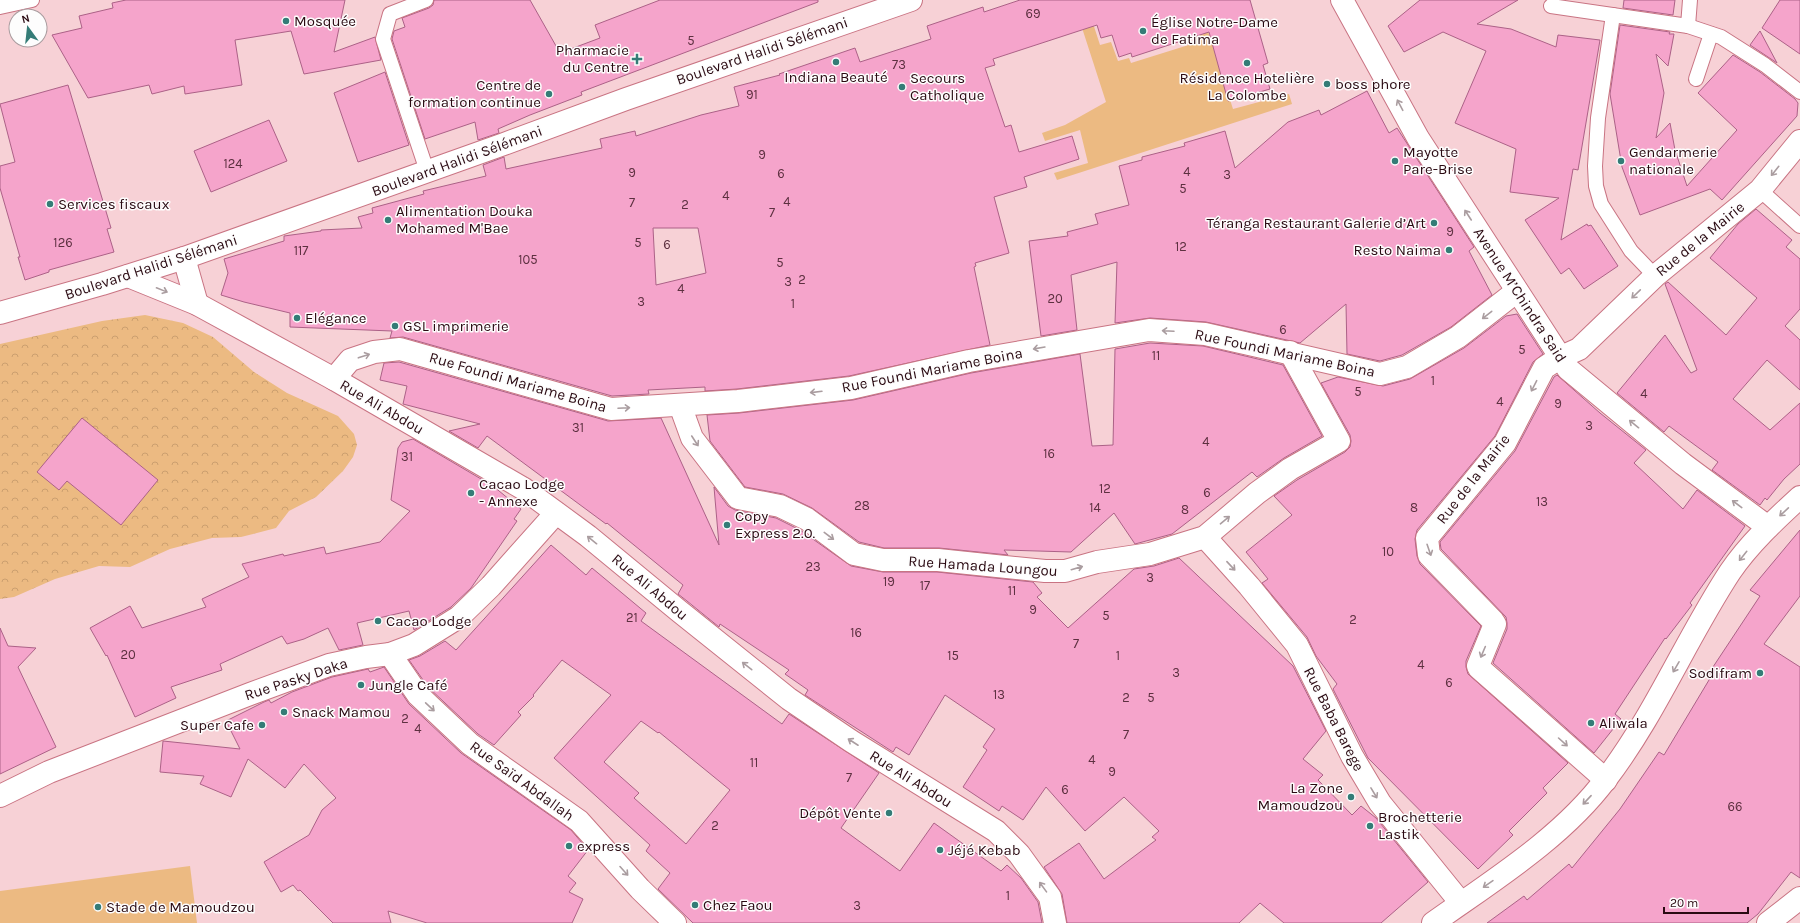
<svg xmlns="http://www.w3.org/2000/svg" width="1800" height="923" font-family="Karla,sans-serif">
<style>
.grass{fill:#ecba82}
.forest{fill:url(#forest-crowns)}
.building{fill:#f5a4cb;stroke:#ac6187;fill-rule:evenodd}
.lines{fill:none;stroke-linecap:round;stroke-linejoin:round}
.lane-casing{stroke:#c97483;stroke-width:16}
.street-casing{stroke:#c97483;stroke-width:24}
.secondary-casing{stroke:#c97483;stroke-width:24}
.lane{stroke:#fff;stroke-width:14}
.street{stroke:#fff;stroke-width:22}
.secondary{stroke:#fff;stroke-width:22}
.oneway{stroke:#aa9da0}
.poi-dot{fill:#347c77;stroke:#fdfdfd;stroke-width:1.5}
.labels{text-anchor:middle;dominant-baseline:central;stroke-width:3;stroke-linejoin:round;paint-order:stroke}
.number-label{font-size:13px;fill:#5d3040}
.poi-label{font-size:15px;fill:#2a0a12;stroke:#fdfdfd;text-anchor:start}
.street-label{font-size:15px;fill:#2a0a12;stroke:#fdfdfd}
</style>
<defs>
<pattern id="forest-crowns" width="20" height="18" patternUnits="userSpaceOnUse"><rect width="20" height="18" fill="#ecba82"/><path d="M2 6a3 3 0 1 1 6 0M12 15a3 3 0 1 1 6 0" fill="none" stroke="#cb9f6f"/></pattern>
</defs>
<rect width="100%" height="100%" fill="#f7d1d6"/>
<!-- grass -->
<g class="grass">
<path d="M1073 0 1089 11 1100 45 1111 42 1118 61 1129 58 1131 63 1195 43 1191 30 1206 25 1233 109 1289 94 1292 104 1057 180 1054 173 1088 163 1080 130 1045 141 1042 133 1065 125 1106 102Z"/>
<path d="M190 866 197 923H0V891Z"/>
</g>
<!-- forest -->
<path class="forest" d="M145 315 183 323 213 337 254 372 287 393 338 416 354 434 357 445 353 457 343 471 316 497 289 511 276 528 241 537 212 538 170 549 130 567 99 566 55 579 14 597 0 599V344L102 321Z"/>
<!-- building -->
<g class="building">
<path d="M126 0H345L334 52 375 37 381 60 304 74 291 31 235 40 242 85 185 94 184 86 152 94 149 85 88 98 52 35 82 28 79 16 113 8 112 3Z"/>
<path d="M434 0H530L560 53 600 38 595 25 660 0H818V2L581 92 582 95 530 115 498 129 499 133 478 140 475 122 425 139 392 39 394 31 405 27 402 18 429 8 433 5Z"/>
<path d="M1020 0H1250L1268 63 1263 65 1270 89 1228 101 1209 32 1132 57 1131 53 1119 57 1112 35 1101 38 1097 25 993 59 995 65 985 68 1005 127 1011 125 1019 152 1072 136 1079 159 1024 177 1027 187 994 197 1009 253 975 263 976 266 974 267 990 345 849 376 737 389 705 391V387L648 390 649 394 612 396 403 337 390 338 392 331 290 327V313L244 302 221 295 228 273 224 259 284 241V236L321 231V230L362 228 358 217 373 213 372 208 424 194 423 191 486 176 483 165 504 157 506 169 602 148 600 139 635 131 636 136 701 115 739 106 734 87 780 75 779 74 855 48 860 62 931 39 927 26 983 7 984 12ZM653 228H698L706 273 656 285Z"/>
<path d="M1420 0H1518L1477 24 1511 29 1556 47 1558 35 1600 40 1578 170 1573 169 1561 240 1587 224 1588 226 1591 225 1618 266 1584 289 1569 268 1561 274 1525 220 1559 198 1510 192 1516 149 1455 123 1486 51 1443 32 1404 52 1388 26Z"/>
<path d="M1624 0H1675L1673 15 1623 8Z"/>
<path d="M1780 0H1800V54L1762 28Z"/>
<path d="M1620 25 1670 32 1669 34H1674L1668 66 1656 54 1664 93 1656 138 1670 123 1675 150 1687 186 1737 130 1698 93 1733 55 1760 72 1795 99 1798 103 1797 116 1722 200 1710 189 1640 215 1622 167 1610 94Z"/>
<path d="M1760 31 1777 63 1750 45Z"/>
<path d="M385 72 409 145 358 162 334 93Z"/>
<path d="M68 85 111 228 107 229 114 252 49 270V272L25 280 18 257H20L0 188V166L15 162 0 104Z"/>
<path d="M1367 91 1389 133 1397 128 1474 247 1469 251 1492 295 1451 327 1402 355 1380 361 1347 354 1346 304 1300 343 1206 322 1150 318 1115 323 1117 262 1071 275 1077 330 1041 336 1029 241 1068 236 1067 232 1098 224 1095 214 1129 205 1119 166 1142 160V157L1185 146 1184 143 1225 131 1235 168 1288 122 1319 110 1321 115Z"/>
<path d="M269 120 287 161 211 192 194 151Z"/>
<path d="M1756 209 1792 240 1786 247 1800 259V309L1785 326 1800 340V390L1767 360 1733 399 1770 430 1800 403V464L1784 479 1767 500 1765 498 1760 505 1712 470 1718 462 1669 426 1664 432 1617 393 1665 335 1691 373 1697 370 1665 284 1668 282 1726 335 1757 298 1710 258 1738 224Z"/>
<path d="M1517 314 1543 354 1533 362 1495 436 1417 530 1415 539 1417 556 1420 564 1481 626 1466 661V667L1468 674 1568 763 1543 788 1547 793 1509 831 1513 835 1478 869 1368 758 1333 689 1337 684 1316 656 1307 637 1262 583 1268 579 1246 552 1292 515 1274 496 1297 480 1345 452 1350 447 1351 441 1350 435 1321 383 1338 377 1383 386 1410 379 1464 348 1506 316Z"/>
<path d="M1150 343 1203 346 1283 365 1322 436 1284 458 1257 477 1252 472 1172 534 1135 544 1114 513 1071 552 1004 550 1008 555 939 548H884L859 542 812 508 783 494 745 487 710 441 707 415 739 413 853 400 971 373 1080 354 1092 446 1113 445 1115 349Z"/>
<path d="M399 362 608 421 661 418 719 545 714 487 728 506 735 510 776 518 800 530 851 566 883 572H937L1033 582 1042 593 1037 597 1068 628 1134 569 1154 566 1179 558 1293 666 1326 731 1303 759 1323 775 1318 780 1352 815 1361 806 1376 818 1428 882 1381 923H1284L1260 903 1239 923H1067L1062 894 1044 867 1079 843 1104 879 1156 840 1152 837 1159 831 1124 797 1085 831 1046 787 1023 820 1002 806 999 811 963 787 987 750 983 747 995 729 945 695 909 755 896 747 893 752 805 695 808 690 785 674 789 670 720 624 719 627 687 601 678 594 683 585 607 523 606 524 487 436 478 448 449 431 480 424 403 404 407 386 380 380 384 363Z"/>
<path d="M1557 375 1600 413 1646 450 1634 463 1683 509 1697 490 1745 526 1690 603 1692 605 1666 639 1665 638 1615 714 1621 719 1594 753 1493 663 1507 629V623L1506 617 1441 549 1440 542 1515 451 1554 377Z"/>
<path d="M82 418 158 480 121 525 67 481 59 490 37 472Z"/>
<path d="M413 439 493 486 521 509 514 519 517 521 471 588 451 607 414 630 409 611 357 623 363 645 339 650 328 628 304 639 287 644 282 636 220 664 222 670 171 687 176 698 135 717 107 655 106 656 90 628 130 606 142 628 206 607 202 599 249 577 242 564 283 554 284 556 324 547 326 554 380 542 410 511 391 500 398 448 402 442Z"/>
<path d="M1800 530V596L1764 644 1800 667V878L1791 872 1758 914 1747 923H1487L1524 896 1527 900 1569 864 1572 868 1620 809 1659 752 1664 755 1712 675 1709 673 1760 596 1750 590Z"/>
<path d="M551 545 586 575 592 568 646 613 641 621 782 724 789 714 879 773 841 828 900 871 934 823 1001 871 1007 865 1021 878 1038 902 1042 923H693L658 889 670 873 646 851 650 845 554 758 611 695 562 660 533 695 534 696 518 712 521 715 494 745 478 734 428 687 409 660 420 656 445 641 456 650ZM641 721 658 733 659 732 730 790 686 844 634 798 639 793 604 762Z"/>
<path d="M0 628 8 646 36 648 18 667 56 747 0 774Z"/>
<path d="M384 667 409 704 461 753 571 830 588 850 568 876 576 883 569 892 583 899 572 923H427L388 911 391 923H333L300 890 298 891 293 885 281 892 264 862 309 835 322 810 336 798 304 764 285 788 248 759 231 797 200 784 204 776 160 772 163 741 240 749 226 721 264 702 269 700 271 703 292 692 332 677 368 669 370 672Z"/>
</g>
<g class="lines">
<!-- lane casing -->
<g class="lane-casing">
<g id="lane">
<path d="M426 0 390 14 383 39 427 171"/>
<path d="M1551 6 1688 26 1690 0"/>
<path d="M0 7 32 0"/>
<path d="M1613 15 1598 118 1595 166 1596 186 1601 204 1631 251 1655 276"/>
<path d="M1688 26 1721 37 1765 65 1800 92"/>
<path d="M1696 79 1711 34"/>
<path d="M1760 190 1800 226"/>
</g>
</g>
<!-- street casing -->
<g class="street-casing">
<g id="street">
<path d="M1342 0 1418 138 1568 369 1683 464 1768 527"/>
<path d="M334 379 350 360 374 352 400 349 611 409 738 401 851 388 969 361 1149 330 1205 334 1380 374 1407 367 1458 337 1517 291"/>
<path d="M680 405 692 438 738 498 780 506 807 519 854 554 883 560H938L1045 571H1065L1097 562 1150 554 1205 537 1257 493 1290 469 1339 441 1290 352"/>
<path d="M1205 537 1249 586 1297 645 1352 756 1380 803 1461 903"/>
<path d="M390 654 418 695 470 744 579 821 640 889 675 923"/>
<path d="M1606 780 1479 668 1478 666 1495 624 1493 621 1429 555 1427 538 1505 443 1544 368 1559 358 1579 349 1655 276 1760 190 1800 141"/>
<path d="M0 796 49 772 250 694 329 665 366 657 390 654 414 645 459 617 491 586 556 513"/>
<path d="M1768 923 1800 898"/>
</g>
</g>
<!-- secondary casing -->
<g class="secondary-casing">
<g id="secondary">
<path d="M184 258 197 304"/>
<path d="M128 276 197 304 334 379 524 489 588 536 679 611 789 699 851 741 996 831 1019 854 1050 897 1055 923"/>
<path d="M0 313 102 284 184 258 504 144 626 99 911 0"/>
<path d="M1433 923C1492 881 1562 838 1606 779 1655 715 1686 639 1730 572 1749 544 1775 520 1800 497"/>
</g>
</g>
<!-- lane -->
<use href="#lane" class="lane"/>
<!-- street -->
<use href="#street" class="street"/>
<!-- secondary -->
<use href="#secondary" class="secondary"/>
</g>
<!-- one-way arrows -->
<defs><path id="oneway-shaft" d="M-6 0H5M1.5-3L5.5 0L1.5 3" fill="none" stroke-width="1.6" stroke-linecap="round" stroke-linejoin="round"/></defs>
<g class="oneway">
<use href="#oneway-shaft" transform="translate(1400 105) rotate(-118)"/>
<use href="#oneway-shaft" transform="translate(1775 171) rotate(129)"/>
<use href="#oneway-shaft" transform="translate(1468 215) rotate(-123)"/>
<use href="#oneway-shaft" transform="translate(162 290) rotate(22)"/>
<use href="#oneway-shaft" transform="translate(1636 294) rotate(136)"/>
<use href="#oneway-shaft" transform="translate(1487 315) rotate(142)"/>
<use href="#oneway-shaft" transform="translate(1168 331) rotate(-177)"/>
<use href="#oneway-shaft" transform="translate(1039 348) rotate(170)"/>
<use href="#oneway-shaft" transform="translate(364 356) rotate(-18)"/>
<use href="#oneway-shaft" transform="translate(1534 386) rotate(117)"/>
<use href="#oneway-shaft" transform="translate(816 392) rotate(173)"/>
<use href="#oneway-shaft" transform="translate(624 408) rotate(-3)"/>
<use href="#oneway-shaft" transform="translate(1634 424) rotate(-141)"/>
<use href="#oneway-shaft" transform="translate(695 441) rotate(57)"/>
<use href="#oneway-shaft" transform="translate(1737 504) rotate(-143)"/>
<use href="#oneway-shaft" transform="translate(1784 512) rotate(137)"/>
<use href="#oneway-shaft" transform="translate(1225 520) rotate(-40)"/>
<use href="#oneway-shaft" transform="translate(829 536) rotate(37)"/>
<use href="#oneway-shaft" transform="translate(592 540) rotate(-141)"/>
<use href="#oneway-shaft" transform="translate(1429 550) rotate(71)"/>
<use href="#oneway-shaft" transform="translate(1743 556) rotate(129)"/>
<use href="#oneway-shaft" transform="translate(1231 566) rotate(47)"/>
<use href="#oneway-shaft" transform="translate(1077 568) rotate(-16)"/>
<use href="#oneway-shaft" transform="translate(1483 652) rotate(113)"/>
<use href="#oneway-shaft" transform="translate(747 666) rotate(-142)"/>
<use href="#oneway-shaft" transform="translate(1676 667) rotate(120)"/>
<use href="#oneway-shaft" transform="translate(430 707) rotate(43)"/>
<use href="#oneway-shaft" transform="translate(853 742) rotate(-147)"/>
<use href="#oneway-shaft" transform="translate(1563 742) rotate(42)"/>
<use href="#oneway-shaft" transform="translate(1374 793) rotate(59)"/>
<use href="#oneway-shaft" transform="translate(1587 800) rotate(133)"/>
<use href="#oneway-shaft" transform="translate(624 871) rotate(48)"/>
<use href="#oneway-shaft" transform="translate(1488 884) rotate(145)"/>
<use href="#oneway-shaft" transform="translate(1043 887) rotate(-126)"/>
</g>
<!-- markers -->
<g class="poi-dot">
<circle cx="286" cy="21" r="4"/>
<circle cx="1143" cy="31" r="4"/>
<path d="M635 53h4v4h4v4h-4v4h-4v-4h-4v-4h4z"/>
<circle cx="836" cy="62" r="4"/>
<circle cx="1247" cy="63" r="4"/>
<circle cx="1327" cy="84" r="4"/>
<circle cx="902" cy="87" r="4"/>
<circle cx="549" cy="94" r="4"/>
<circle cx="1395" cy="161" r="4"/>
<circle cx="1621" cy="161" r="4"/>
<circle cx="50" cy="204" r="4"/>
<circle cx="388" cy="220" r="4"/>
<circle cx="1434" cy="223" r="4"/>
<circle cx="1449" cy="250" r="4"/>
<circle cx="297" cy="318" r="4"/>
<circle cx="395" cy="326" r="4"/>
<circle cx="471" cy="493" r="4"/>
<circle cx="727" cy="525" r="4"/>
<circle cx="378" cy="621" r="4"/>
<circle cx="1760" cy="673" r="4"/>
<circle cx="361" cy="685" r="4"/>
<circle cx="284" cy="712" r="4"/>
<circle cx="1591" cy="723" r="4"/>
<circle cx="262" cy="725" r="4"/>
<circle cx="1351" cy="797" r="4"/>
<circle cx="889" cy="813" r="4"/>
<circle cx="1370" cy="826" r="4"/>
<circle cx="569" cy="846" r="4"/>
<circle cx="940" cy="850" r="4"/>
<circle cx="695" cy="905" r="4"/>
<circle cx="98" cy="907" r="4"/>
</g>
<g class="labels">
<!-- number labels -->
<g class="number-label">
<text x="1033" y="13">69</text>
<text x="691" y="40">5</text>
<text x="899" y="64">73</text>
<text x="752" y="94">91</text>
<text x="762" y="154">9</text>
<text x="233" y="163">124</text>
<text x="1187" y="171">4</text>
<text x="632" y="172">9</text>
<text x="781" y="173">6</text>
<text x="1227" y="174">3</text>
<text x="1183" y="188">5</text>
<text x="726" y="195">4</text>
<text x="787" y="201">4</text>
<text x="632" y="202">7</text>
<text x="685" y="204">2</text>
<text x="772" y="212">7</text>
<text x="1450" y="231">9</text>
<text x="63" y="242">126</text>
<text x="638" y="242">5</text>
<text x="667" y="244">6</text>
<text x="1181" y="246">12</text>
<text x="301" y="250">117</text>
<text x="528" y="259">105</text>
<text x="780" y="262">5</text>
<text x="802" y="279">2</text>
<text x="788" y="281">3</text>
<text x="681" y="288">4</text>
<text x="1055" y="298">20</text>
<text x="641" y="301">3</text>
<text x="793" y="303">1</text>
<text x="1283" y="329">6</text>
<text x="1522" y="349">5</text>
<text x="1156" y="355">11</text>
<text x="1433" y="380">1</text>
<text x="1358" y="391">5</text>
<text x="1644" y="393">4</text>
<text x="1500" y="401">4</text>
<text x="1558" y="403">9</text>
<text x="1589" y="425">3</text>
<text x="578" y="427">31</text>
<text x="1206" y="441">4</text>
<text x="1049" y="453">16</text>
<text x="407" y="456">31</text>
<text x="1105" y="488">12</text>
<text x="1207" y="492">6</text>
<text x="1542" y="501">13</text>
<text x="862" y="505">28</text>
<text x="1095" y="507">14</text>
<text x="1414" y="507">8</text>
<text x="1185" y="509">8</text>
<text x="1388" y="551">10</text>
<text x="813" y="566">23</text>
<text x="1150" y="577">3</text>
<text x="889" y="581">19</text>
<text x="925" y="585">17</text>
<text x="1012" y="590">11</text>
<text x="1033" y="609">9</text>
<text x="1106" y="615">5</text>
<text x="632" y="617">21</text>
<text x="1353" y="619">2</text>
<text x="856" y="632">16</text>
<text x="1076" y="643">7</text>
<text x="128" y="654">20</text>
<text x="953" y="655">15</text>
<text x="1118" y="655">1</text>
<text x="1421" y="664">4</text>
<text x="1176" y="672">3</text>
<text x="1449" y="682">6</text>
<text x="999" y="694">13</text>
<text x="1126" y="697">2</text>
<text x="1151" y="697">5</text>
<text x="405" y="718">2</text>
<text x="418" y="728">4</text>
<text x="1126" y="734">7</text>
<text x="1092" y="759">4</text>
<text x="754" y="762">11</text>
<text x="1112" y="771">9</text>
<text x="849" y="777">7</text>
<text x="1065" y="789">6</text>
<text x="1735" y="806">66</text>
<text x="715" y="825">2</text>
<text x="1008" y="895">1</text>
<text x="857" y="905">3</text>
</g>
<!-- poi labels -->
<g class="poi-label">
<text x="294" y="21">Mosquée</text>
<text x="1151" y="22">Église Notre-Dame<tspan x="1151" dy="17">de Fatima</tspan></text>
<text x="629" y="50" text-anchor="end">Pharmacie<tspan x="629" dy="17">du Centre</tspan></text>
<text x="836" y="77" text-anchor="middle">Indiana Beauté</text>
<text x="910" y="78">Secours<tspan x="910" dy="17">Catholique</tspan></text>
<text x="1247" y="78" text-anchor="middle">Résidence Hotelière<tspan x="1247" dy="17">La Colombe</tspan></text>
<text x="1335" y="84">boss phore</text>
<text x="541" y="85" text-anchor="end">Centre de<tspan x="541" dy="17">formation continue</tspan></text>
<text x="1403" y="152">Mayotte<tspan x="1403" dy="17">Pare-Brise</tspan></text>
<text x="1629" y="152">Gendarmerie<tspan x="1629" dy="17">nationale</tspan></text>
<text x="58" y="204">Services fiscaux</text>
<text x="396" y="211">Alimentation Douka<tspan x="396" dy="17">Mohamed M'Bae</tspan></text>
<text x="1426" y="223" text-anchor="end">Téranga Restaurant Galerie d’Art</text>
<text x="1441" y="250" text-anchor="end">Resto Naima</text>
<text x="305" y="318">Elégance</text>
<text x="403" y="326">GSL imprimerie</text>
<text x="479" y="484">Cacao Lodge<tspan x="479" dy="17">- Annexe</tspan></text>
<text x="735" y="516">Copy<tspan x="735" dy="17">Express 2.0.</tspan></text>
<text x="386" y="621">Cacao Lodge</text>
<text x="1752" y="673" text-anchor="end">Sodifram</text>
<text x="369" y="685">Jungle Café</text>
<text x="292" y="712">Snack Mamou</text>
<text x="1599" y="723">Aliwala</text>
<text x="254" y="725" text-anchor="end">Super Cafe</text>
<text x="1343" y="788" text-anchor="end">La Zone<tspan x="1343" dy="17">Mamoudzou</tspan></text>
<text x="881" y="813" text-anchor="end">Dépôt Vente</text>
<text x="1378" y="817">Brochetterie<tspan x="1378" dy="17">Lastik</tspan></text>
<text x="577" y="846">express</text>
<text x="948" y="850">Jéjé Kebab</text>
<text x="703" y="905">Chez Faou</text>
<text x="106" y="907">Stade de Mamoudzou</text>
</g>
<!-- street labels -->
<g class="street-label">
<text transform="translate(762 51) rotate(-19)">Boulevard Halidi Sélémani</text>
<text transform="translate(457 161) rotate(-20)">Boulevard Halidi Sélémani</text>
<text transform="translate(1700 239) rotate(-39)">Rue de la Mairie</text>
<text transform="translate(151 267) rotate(-18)">Boulevard Halidi Sélémani</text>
<text transform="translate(1520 295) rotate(57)">Avenue M’Chindra Said</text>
<text transform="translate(1285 353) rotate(12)">Rue Foundi Mariame Boina</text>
<text transform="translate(932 370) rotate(-11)">Rue Foundi Mariame Boina</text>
<text transform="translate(518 382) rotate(16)">Rue Foundi Mariame Boina</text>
<text transform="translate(382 407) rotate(30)">Rue Ali Abdou</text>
<text transform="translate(1473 479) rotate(-52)">Rue de la Mairie</text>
<text transform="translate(983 566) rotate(4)">Rue Hamada Loungou</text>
<text transform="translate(650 587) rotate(40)">Rue Ali Abdou</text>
<text transform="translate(296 679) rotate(-18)">Rue Pasky Daka</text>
<text transform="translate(1334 719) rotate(63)">Rue Baba Barege</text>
<text transform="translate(911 779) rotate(32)">Rue Ali Abdou</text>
<text transform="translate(522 781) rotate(36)">Rue Saïd Abdallah</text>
</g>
</g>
<!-- north arrow -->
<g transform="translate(28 28) rotate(345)"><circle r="19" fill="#fdfdfd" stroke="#a99c9f"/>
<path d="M0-3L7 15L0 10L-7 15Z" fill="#347c77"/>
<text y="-6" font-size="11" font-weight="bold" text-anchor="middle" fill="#2a0a12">N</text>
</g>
<!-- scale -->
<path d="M1664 907v6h84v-6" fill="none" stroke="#2a0a12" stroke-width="2"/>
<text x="1670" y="907" font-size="12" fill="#2a0a12" stroke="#fdfdfd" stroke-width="3" paint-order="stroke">20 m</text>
</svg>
